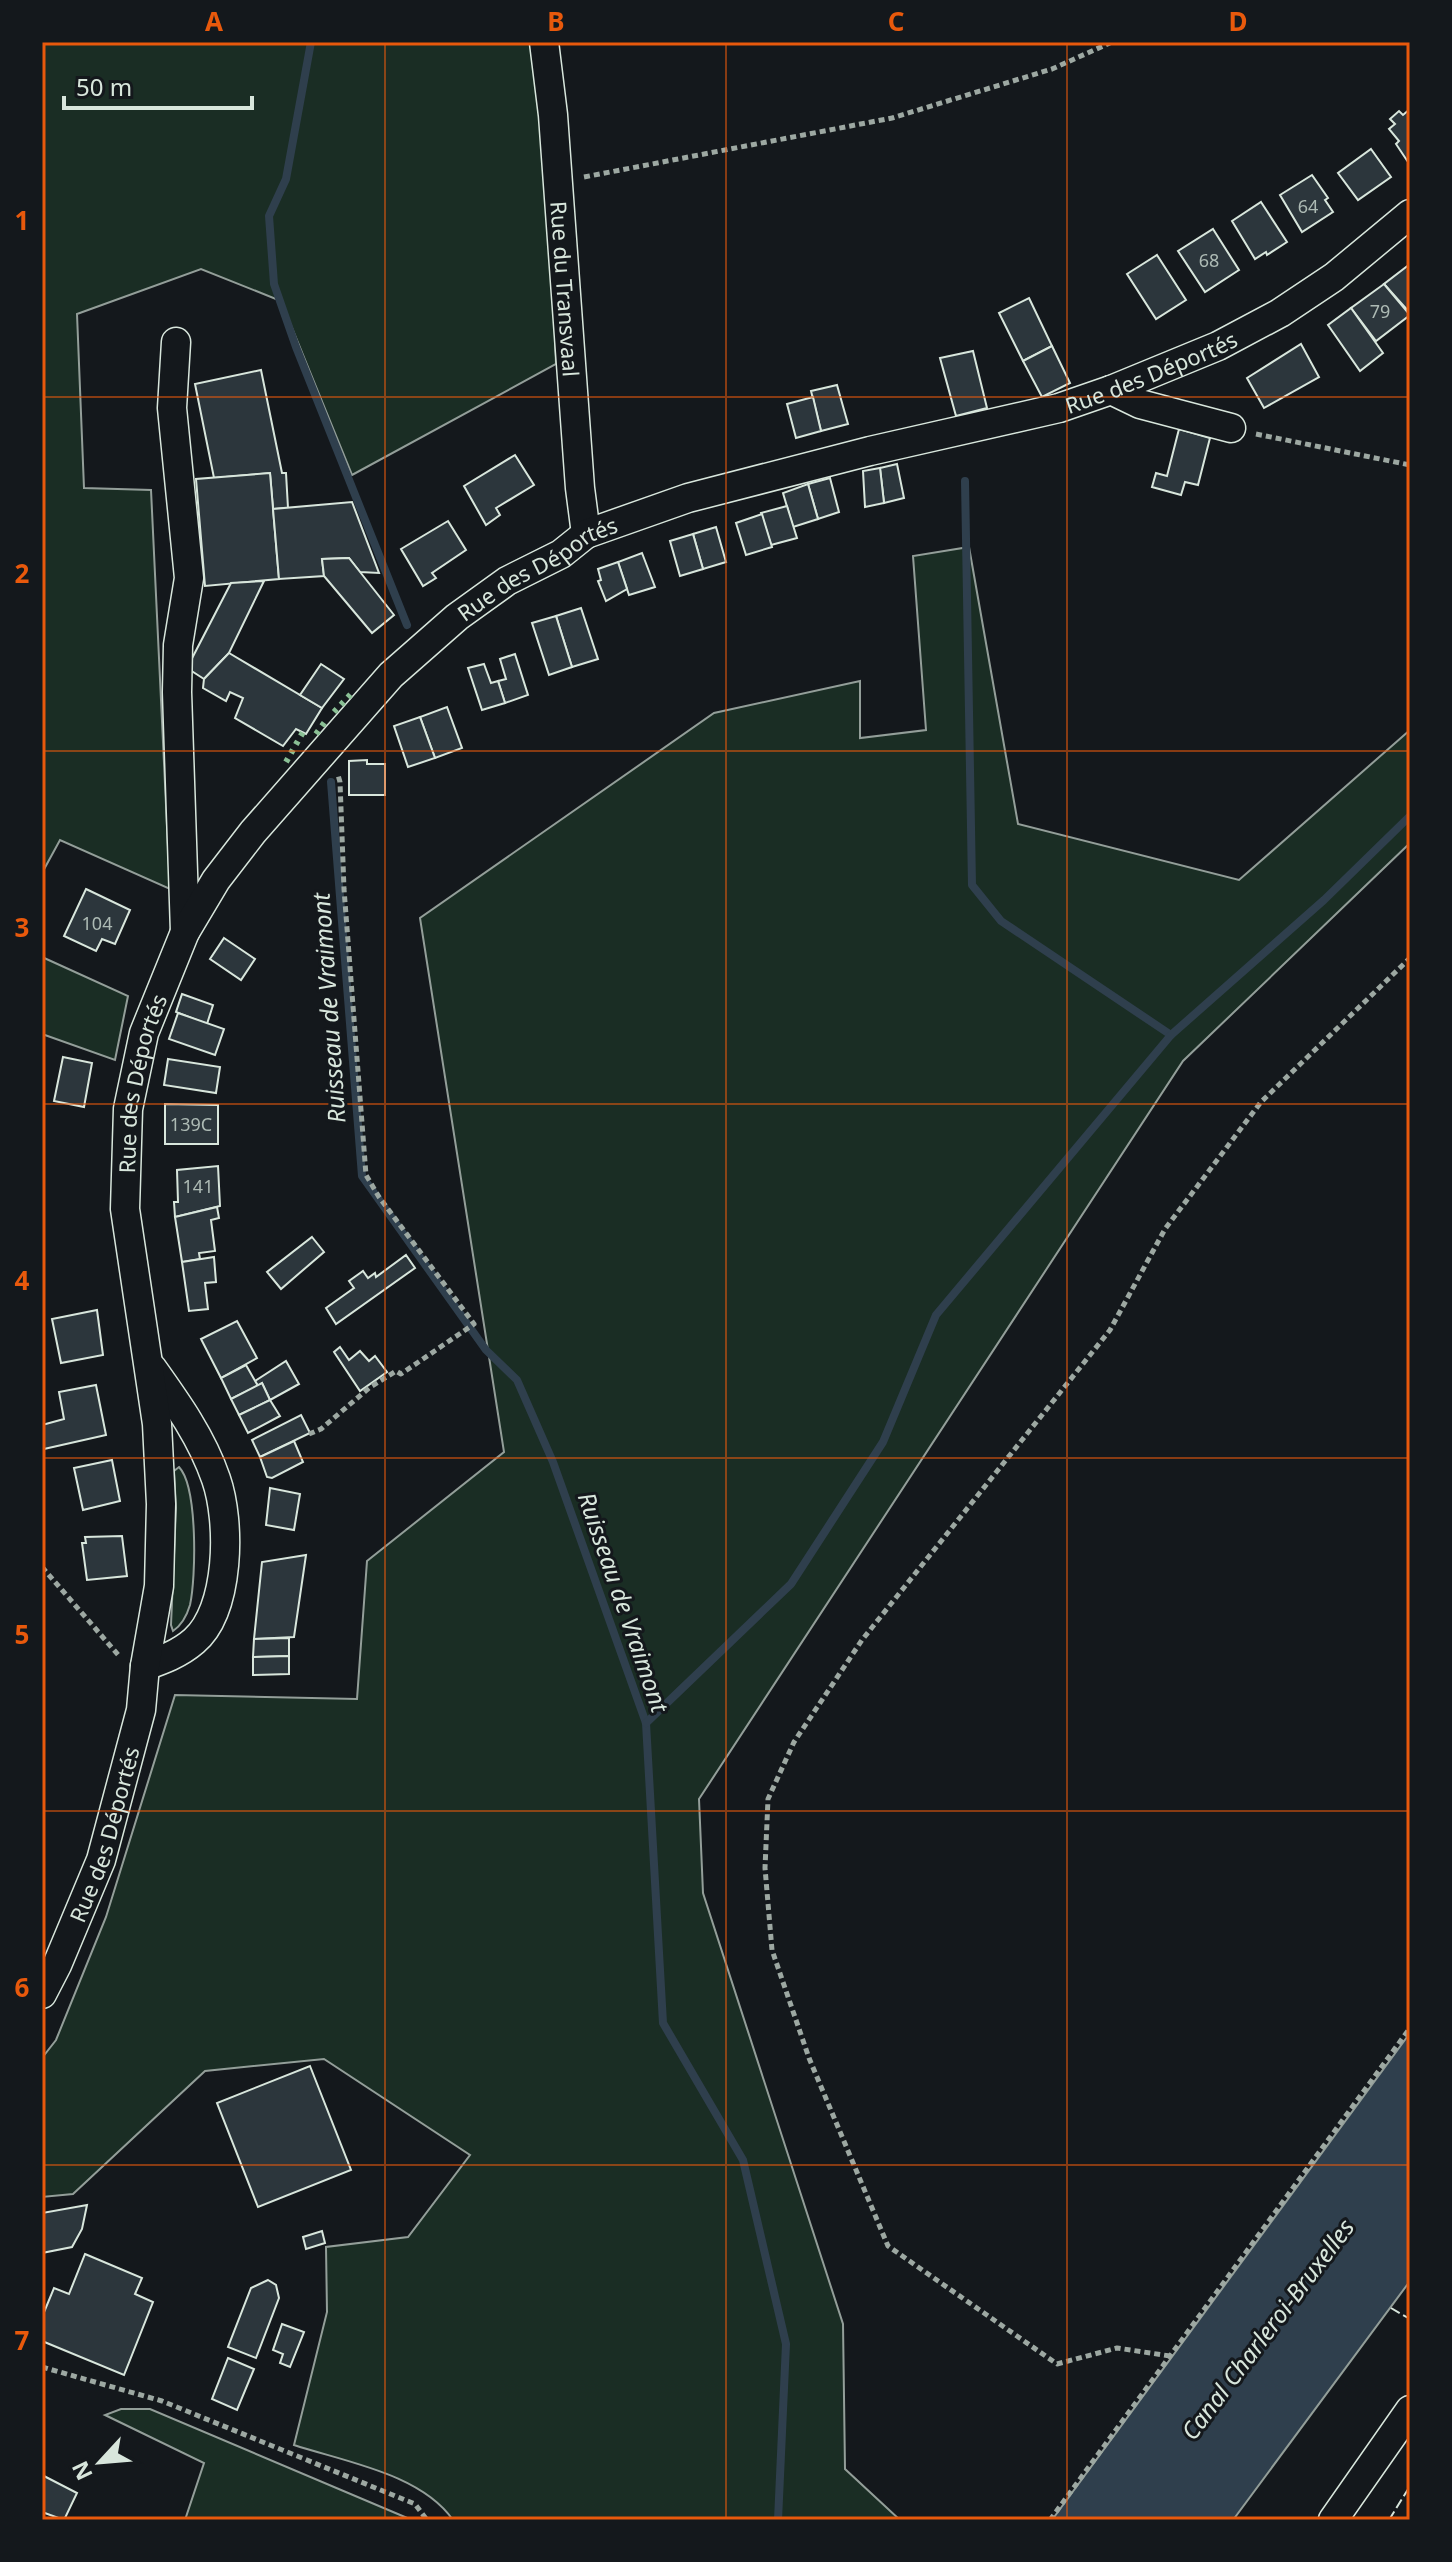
<svg xmlns="http://www.w3.org/2000/svg" width="1452" height="2562" font-family="'Noto Sans',sans-serif">
<style>
.green{fill:#1a2d24;stroke:#939e99;stroke-width:2}
.water{fill:#2f3f4d;stroke:#939e99;stroke-width:2}
.lines{fill:none;stroke-linecap:round;stroke-linejoin:round}
.stream{stroke:#2f3f4d;stroke-width:8}
.building{fill:#2c363c;stroke:#d8e6dc;stroke-width:2}
.minor-casing{stroke:#d8e6dc;stroke-width:31}
.path{stroke:#9da8a2;stroke-width:5;stroke-dasharray:6 4;stroke-linecap:butt}
.minor{stroke:#14181c;stroke-width:28}
.hedge{stroke:#8ac095;stroke-width:6;stroke-dasharray:4 6;stroke-linecap:butt}
.fence{stroke:#d8e6dc;stroke-width:2;stroke-dasharray:10 4;stroke-linecap:butt}
.grid{fill:none;stroke:#e8590c;stroke-width:2;stroke-opacity:0.55}
.labels{text-anchor:middle;dominant-baseline:central;stroke-width:6;stroke-linejoin:round;paint-order:stroke}
.number-label{font-size:18px;fill:#adbab4}
.street-label{font-size:22px;fill:#d8e6dc;stroke:#14181c}
.water-label{font-size:24px;font-style:italic;fill:#d8e6dc;stroke:#14181c}
.neatline{fill:none;stroke:#e8590c;stroke-width:3}
.grid-label{font-size:26px;text-anchor:middle;font-weight:bold;fill:#e8590c}
</style>
<rect width="100%" height="100%" fill="#14181c"/>
<!-- green -->
<g class="green">
<path d="M42 42H530L550 201 556 364 352 475 281 301 201 269 77 314 84 488 151 490 170 889 60 840 42 873Z"/>
<path d="M969 547 1018 824 1239 880 1410 730V843L1183 1061 699 1799 703 1893 843 2324 845 2469 900 2520H453C421 2474 346 2462 294 2445L327 2312 326 2247 408 2237 470 2155 324 2059 205 2071 73 2194 42 2197V2058L56 2040 106 1917 175 1695 357 1699 367 1561 504 1452 420 918 714 713 860 681V738L926 730 913 556Z"/>
<path d="M42 957 128 996 115 1060 42 1034Z"/>
<path d="M179 1467C198 1487 196 1578 190 1605 187 1615 182 1625 173 1631L171 1625 176 1508 174 1471Z"/>
<path d="M121 2409H150L412 2520H185L204 2463 105 2415Z"/>
</g>
<!-- water -->
<path class="water" d="M1410 2033V2281L1233 2520H1052Z"/>
<g class="lines">
<!-- stream -->
<g class="stream">
<path d="M311 42 286 179 269 216 274 284 296 347 407 625"/>
<path d="M965 481 972 885 1001 921 1171 1035"/>
<path d="M331 782 362 1176 486 1350 517 1380 553 1462 646 1723 663 2023 743 2160 786 2344 778 2520"/>
<path d="M646 1723 791 1584 883 1442 936 1315 1171 1035 1324 900 1410 816"/>
</g>
</g>
<!-- building -->
<g class="building">
<path d="M1410 109V160L1408 162 1396 144 1399 141 1389 129 1395 124 1390 119 1399 111 1403 115Z"/>
<path d="M1371 149 1391 177 1358 200 1338 173Z"/>
<path d="M1312 175 1328 198 1325 200 1333 212 1302 232 1280 195Z"/>
<path d="M1261 202 1287 242 1267 255 1266 252 1255 259 1232 221Z"/>
<path d="M1213 229 1239 270 1205 292 1178 251Z"/>
<path d="M1157 255 1186 300 1156 319 1127 274Z"/>
<path d="M1410 264V313L1384 284Z"/>
<path d="M1384 284 1410 315 1376 341 1351 308Z"/>
<path d="M1029 298 1052 346 1023 361 999 313Z"/>
<path d="M1351 308 1383 353 1360 371 1328 325Z"/>
<path d="M1301 344 1319 377 1264 408 1247 378Z"/>
<path d="M1052 346 1070 383 1042 397 1023 361Z"/>
<path d="M973 351 987 408 956 416 940 358Z"/>
<path d="M261 370 282 473H286L288 508 273 509 270 473 214 478 195 384Z"/>
<path d="M837 385 848 424 821 431 811 391Z"/>
<path d="M813 397 821 431 796 438 787 404Z"/>
<path d="M1179 429 1210 438 1198 485 1185 482 1181 495 1152 487 1156 473 1167 476Z"/>
<path d="M515 455 534 485 496 508 500 515 486 525 464 486Z"/>
<path d="M897 464 904 498 884 503 880 468Z"/>
<path d="M880 468 884 503 865 507 863 471Z"/>
<path d="M270 473 279 579 205 586 196 479Z"/>
<path d="M830 478 839 512 818 519 808 484Z"/>
<path d="M808 484 818 519 793 527 783 493Z"/>
<path d="M352 502 379 573 360 572 349 558 322 559 324 576 279 579 273 509Z"/>
<path d="M787 506 797 538 771 545 761 513Z"/>
<path d="M762 514 772 547 746 555 736 523Z"/>
<path d="M448 521 466 550 432 573 436 578 423 586 401 549Z"/>
<path d="M716 527 726 562 703 569 693 534Z"/>
<path d="M693 534 703 569 680 576 670 541Z"/>
<path d="M642 553 655 587 629 595 618 562Z"/>
<path d="M349 558 394 615 372 633 324 576 322 559Z"/>
<path d="M618 562 627 589 606 601 598 581 601 580 598 569Z"/>
<path d="M264 581 229 653 204 679 187 668 231 583Z"/>
<path d="M581 608 598 659 572 667 556 616Z"/>
<path d="M556 616 572 667 549 675 532 623Z"/>
<path d="M229 653 322 708 306 734 296 729 283 746 235 718 243 698 230 692 226 701 203 688 204 679Z"/>
<path d="M515 654 528 695 505 703 498 681 506 679 500 659Z"/>
<path d="M321 664 344 679 322 708 300 695Z"/>
<path d="M484 664 491 683 498 681 505 703 482 710 468 668Z"/>
<path d="M447 707 462 748 435 758 420 717Z"/>
<path d="M420 717 435 758 408 767 394 726Z"/>
<path d="M367 760V764H385V795H349V761Z"/>
<path d="M86 889 130 910 115 944 102 939 96 951 64 936Z"/>
<path d="M224 938 255 959 241 980 210 959Z"/>
<path d="M182 994 213 1005 207 1024 176 1012Z"/>
<path d="M178 1013 224 1029 215 1055 169 1039Z"/>
<path d="M63 1057 92 1063 84 1107 54 1101Z"/>
<path d="M168 1059 220 1067 216 1093 164 1085Z"/>
<path d="M165 1104 218 1105V1144H165Z"/>
<path d="M218 1166 220 1206 175 1217 174 1202H178L177 1170Z"/>
<path d="M217 1207 219 1218 211 1220 215 1251 199 1253 200 1259 182 1262 175 1217Z"/>
<path d="M312 1237 324 1252 281 1289 267 1272Z"/>
<path d="M406 1255 415 1268 336 1324 326 1308 354 1288 349 1281 363 1271 368 1278 375 1273 376 1277Z"/>
<path d="M214 1257 216 1282 205 1283 208 1309 189 1311 182 1262Z"/>
<path d="M97 1310 103 1355 61 1363 52 1319Z"/>
<path d="M237 1321 257 1358 221 1378 201 1339Z"/>
<path d="M340 1347 349 1360 360 1351 369 1361 375 1356 387 1372 360 1391 334 1352Z"/>
<path d="M286 1361 299 1384 270 1400 262 1383 258 1386 255 1381Z"/>
<path d="M246 1365 258 1386 231 1399 221 1378Z"/>
<path d="M262 1383 270 1400 239 1415 231 1399Z"/>
<path d="M96 1385 106 1435 44 1449 42 1425 64 1419 59 1392Z"/>
<path d="M270 1400 280 1416 248 1433 239 1415Z"/>
<path d="M301 1415 310 1433 260 1457 252 1440Z"/>
<path d="M294 1441 303 1462 272 1478 267 1477 260 1457Z"/>
<path d="M112 1460 120 1501 83 1510 74 1468Z"/>
<path d="M270 1488 300 1494 294 1530 266 1525Z"/>
<path d="M122 1536 127 1576 87 1580 82 1543H86L85 1537Z"/>
<path d="M306 1555 294 1637 254 1639 262 1562Z"/>
<path d="M289 1638V1656L253 1657 254 1639Z"/>
<path d="M289 1656V1674L253 1675V1657Z"/>
<path d="M310 2066 351 2170 258 2207 217 2103Z"/>
<path d="M87 2205 82 2229 72 2247 42 2253V2213Z"/>
<path d="M322 2231 325 2243 306 2249 303 2237Z"/>
<path d="M85 2254 142 2278 135 2294 153 2302 124 2375 42 2341V2317L54 2288 69 2294Z"/>
<path d="M268 2280 276 2285 279 2298 256 2358 228 2347 251 2288Z"/>
<path d="M282 2324 304 2332 290 2367 280 2363 283 2354 273 2350Z"/>
<path d="M228 2358 254 2369 237 2410 212 2399Z"/>
<path d="M42 2475 77 2493 64 2520 42 2512Z"/>
</g>
<g class="lines">
<!-- minor casing -->
<g class="minor-casing">
<g id="minor">
<path id="s1" d="M544 42 553 115 580 488 586 534"/>
<path d="M176 342 172 408 189 578 178 645 177 692 185 932"/>
<path d="M1111 390 1140 404 1231 428"/>
<path d="M145 1666C162 1660 179 1654 194 1641 230 1610 231 1522 216 1479 202 1438 177 1403 152 1368"/>
<path id="s2" d="M42 1994 57 1965 101 1860 141 1710 145 1666 159 1586 161 1504 157 1424 125 1209 128 1109 144 1033 185 932 216 880 253 832 391 675 457 617 507 581 561 554 586 534 688 498 870 451 1059 408 1111 390 1218 346 1280 313 1334 277 1410 214"/>
<path d="M1333 2520 1410 2410"/>
</g>
</g>
<!-- path -->
<g class="path">
<path d="M584 177 892 118 1052 69 1112 42"/>
<path d="M1256 434 1410 465"/>
<path d="M309 1434 321 1429 369 1388 396 1371 401 1374 474 1324 379 1197 366 1175 344 889 340 782 338 775"/>
<path d="M42 1567 120 1657"/>
<path d="M1170 2356 1117 2348 1057 2364 888 2246 809 2058 772 1950 765 1868 768 1799 794 1742 862 1640 1110 1330 1165 1229 1261 1102 1410 958"/>
<path d="M42 2367 162 2401 415 2504 427 2520"/>
<path d="M1050 2520 1410 2028"/>
</g>
<!-- minor -->
<use href="#minor" class="minor"/>
<!-- hedge -->
<g class="hedge">
<path d="M334 712 351 694"/>
<path d="M316 734 327 719"/>
<path d="M286 762 303 732"/>
</g>
<!-- fence -->
<g class="fence">
<path d="M1391 2308 1410 2319"/>
<path d="M1389 2520 1410 2486"/>
</g>
</g>
<!-- grid -->
<path class="grid" d="M385 42V2520M726 42V2520M1067 42V2520M42 397H1410M42 751H1410M42 1104H1410M42 1458H1410M42 1811H1410M42 2165H1410"/>
<g class="labels">
<!-- number labels -->
<g class="number-label">
<text x="1308" y="206">64</text>
<text x="1209" y="260">68</text>
<text x="1380" y="311">79</text>
<text x="97" y="923">104</text>
<text x="191" y="1124">139C</text>
<text x="198" y="1186">141</text>
</g>
<!-- street labels -->
<g class="street-label">
<text stroke="none"><textPath href="#s1" startOffset="248">Rue du Transvaal</textPath></text>
<text stroke="none"><textPath href="#s2" startOffset="2254">Rue des Déportés</textPath></text>
<text stroke="none"><textPath href="#s2" startOffset="1606">Rue des Déportés</textPath></text>
<text stroke="none"><textPath href="#s2" startOffset="934">Rue des Déportés</textPath></text>
<text stroke="none"><textPath href="#s2" startOffset="172">Rue des Déportés</textPath></text>
</g>
<!-- water labels -->
<g class="water-label">
<text transform="translate(328 1008) rotate(-94)">Ruisseau de Vraimont</text>
<text transform="translate(624 1602) rotate(71)">Ruisseau de Vraimont</text>
<text transform="translate(1267 2329) rotate(-53)">Canal Charleroi-Bruxelles</text>
</g>
</g>
<!-- border -->
<rect width="1452" height="2562" fill="none" stroke="#14181c" stroke-width="88"/>
<!-- north arrow -->
<g transform="translate(100 2462) rotate(244)" stroke="#14181c" stroke-width="6" paint-order="stroke">
<path d="M0-6L14 30L0 20L-14 30Z" fill="#d8e6dc"/>
<text y="-12" font-size="22" font-weight="bold" text-anchor="middle" fill="#d8e6dc">N</text>
</g>
<!-- scale -->
<path d="M64 96v12h188v-12" fill="none" stroke="#d8e6dc" stroke-width="4"/>
<text x="76" y="96" font-size="24" fill="#d8e6dc" stroke="#14181c" stroke-width="6" paint-order="stroke">50 m</text>
<rect x="44" y="44" width="1364" height="2474" class="neatline"/>
<g class="grid-label">
<text x="214" y="31">A</text>
<text x="556" y="31">B</text>
<text x="896" y="31">C</text>
<text x="1238" y="31">D</text>
<text x="22" y="230">1</text>
<text x="22" y="583">2</text>
<text x="22" y="937">3</text>
<text x="22" y="1290">4</text>
<text x="22" y="1644">5</text>
<text x="22" y="1997">6</text>
<text x="22" y="2350">7</text>
</g>
</svg>
